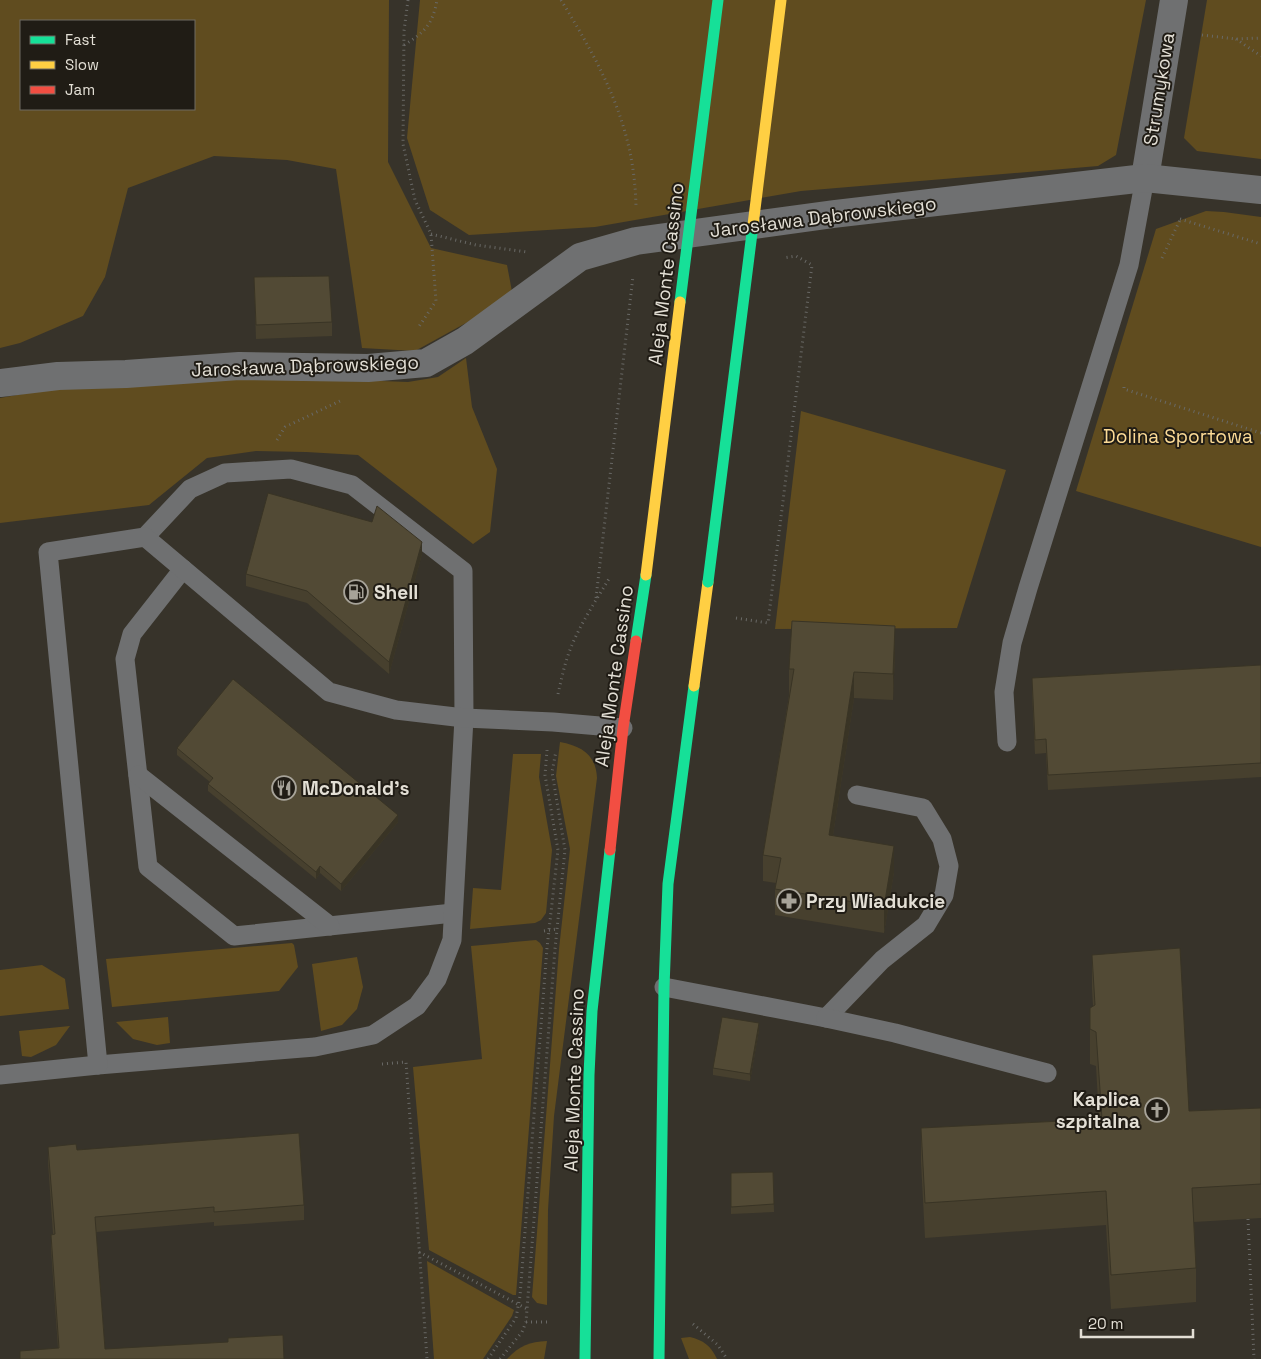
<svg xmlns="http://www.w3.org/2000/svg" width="1261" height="1359" font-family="'Space Grotesk',sans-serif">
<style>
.green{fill:#604c1f;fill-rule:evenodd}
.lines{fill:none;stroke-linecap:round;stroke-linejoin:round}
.path{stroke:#696966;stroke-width:3;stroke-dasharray:1 4;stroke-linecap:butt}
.lane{stroke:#6f7071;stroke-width:19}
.street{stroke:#6f7071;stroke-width:28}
.fast{stroke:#16e098;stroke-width:11}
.slow{stroke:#ffcf43;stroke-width:11}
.jam{stroke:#f24e42;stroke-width:11}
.fast-bridge{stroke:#16e098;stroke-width:11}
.slow-bridge{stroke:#ffcf43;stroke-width:11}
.wall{fill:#47402e}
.shaded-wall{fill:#393425}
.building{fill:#524a35;stroke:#393425}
.labels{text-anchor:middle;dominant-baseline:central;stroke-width:4;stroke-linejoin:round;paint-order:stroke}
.street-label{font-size:19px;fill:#e3dfd5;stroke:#201c15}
.park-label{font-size:19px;fill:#fcdb96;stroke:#201c15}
.poi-label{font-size:19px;font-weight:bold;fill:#e3dfd5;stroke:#201c15;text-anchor:start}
</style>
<rect width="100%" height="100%" fill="#37332a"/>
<!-- green -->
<g class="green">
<path d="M0 0H389L388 162 431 248 507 265 513 297 415 351 362 348 336 169 287 160 214 156 128 188 105 277 83 316 20 343 0 348ZM21 21H194V109H21Z"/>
<path d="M420 0H1146L1116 155 1098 166 801 191 595 227 469 235 430 210 407 138Z"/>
<path d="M1207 0H1261V159L1197 151 1184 138Z"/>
<path d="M1206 211 1224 212 1261 217V547L1076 491 1156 229Z"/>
<path d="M466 358 472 407 497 469 490 532 473 544 358 455 306 452 256 451 207 458 149 505 0 523V398L45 390 246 376 408 382 438 377Z"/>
<path d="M801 411 1006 470 957 628 775 629Z"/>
<path d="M560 742C582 746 596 755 597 778L554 1116 548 1210 547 1305 537 1303 532 1297 559 949 570 849 556 776Z"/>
<path d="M513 754H541L539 777 552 850 546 913 541 920 535 923 470 929 473 888 501 890Z"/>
<path d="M536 940 540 943 543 948 516 1295H513L429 1250 413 1067 482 1059 471 946Z"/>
<path d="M292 943 294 945 298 967 279 991 112 1007 106 959Z"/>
<path d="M357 957 363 987 357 1009 342 1025 321 1031 312 964Z"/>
<path d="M42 965 65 979 69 1009 0 1016V970Z"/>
<path d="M168 1017 170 1043 157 1045 133 1039 116 1022Z"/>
<path d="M70 1026 56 1045 31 1057 22 1056 19 1031Z"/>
<path d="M427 1261 514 1310 512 1316 483 1359H434Z"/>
<path d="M690 1337C703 1340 711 1346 717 1359H689L681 1338Z"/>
<path d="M547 1341 544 1359H507C519 1346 529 1342 547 1341Z"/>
</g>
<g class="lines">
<!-- path -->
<g class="path">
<path d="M408 0 404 31 403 144 415 200 431 234 436 301 418 328"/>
<path d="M561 0C602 67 635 127 636 208"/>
<path d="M1202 35 1236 39 1261 38"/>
<path d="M1236 39 1261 56"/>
<path d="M404 45C424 33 433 24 437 0"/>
<path d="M1180 219 1261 244"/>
<path d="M431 234 476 245 527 252"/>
<path d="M1162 258 1180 220"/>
<path d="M1124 387V389L1261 433"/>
<path d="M277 440 285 427 340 401"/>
<path d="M596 598 633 276"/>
<path d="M736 618 768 623 812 265 796 256 783 258"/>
<path d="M558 694C562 677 565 661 572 645 582 621 597 599 610 577"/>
<path d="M544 931 557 929"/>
<path d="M382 1064 406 1062 427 1359"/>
<path d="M1248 1219 1254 1359"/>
<path d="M419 1252 527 1309"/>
<path d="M526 1322H547"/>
<path d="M693 1324 718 1345 727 1359"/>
<path d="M488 1359 516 1318 520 1296 547 948 558 850 545 775 547 750"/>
<path d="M500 1359 522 1332 526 1322 555 949 565 850 552 772 556 751"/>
</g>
<!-- lane -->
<g class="lane">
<path d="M183 569 132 634 125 659 148 867 234 936 453 913"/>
<path d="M1007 742 1004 692 1012 643 1028 588 1129 265 1145 178"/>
<path d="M138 775 330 926"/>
<path d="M664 987 826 1018 882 960 926 925 944 895 949 866 942 839 923 808 857 795"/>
<path d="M826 1018 895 1033 1047 1073"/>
<path d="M98 1065 315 1047 373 1035 417 1006 437 979 452 940 464 718 463 571 352 485 291 469 225 473 190 489 145 537"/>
<path d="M0 1075 98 1065 48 552 145 537 329 692 396 710 464 718 553 722 623 728"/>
</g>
<!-- street -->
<g class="street">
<path d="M1145 178 1174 0"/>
<path d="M0 383 58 376 126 374 239 366 368 368 426 363 465 341 580 257 636 241 834 214 1145 178 1261 190"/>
</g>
<!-- fast -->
<g class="fast">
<path d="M636 641 646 575"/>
<path d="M585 1359 589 1075 592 1011 610 850"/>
<path d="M659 1359 664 987 668 884 694 686"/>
</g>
<!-- slow -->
<path class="slow" d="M694 686 708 582"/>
<!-- jam -->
<path class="jam" d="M610 850 623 728 636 641"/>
<!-- fast-bridge -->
<g class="fast-bridge">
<path d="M680 302 718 0"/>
<path d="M708 582 753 225"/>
</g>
<!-- slow-bridge -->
<g class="slow-bridge">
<path d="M753 225 781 0"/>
<path d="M646 575 680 302"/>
</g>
</g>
<!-- wall -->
<g class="wall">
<path d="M254 277 332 322V336L256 339Z"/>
<path d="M422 554 389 674 307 603 246 586V574Z"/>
<path d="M895 652 893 700 854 698 833 835 894 872 884 933 775 915V889L776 883 763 881V855L789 695V669Z"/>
<path d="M1261 665V777L1048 790 1046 753 1035 754 1032 692V678Z"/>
<path d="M177 748 398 822 341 891 320 873 316 879 208 791V784L210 782 177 755Z"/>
<path d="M1092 955 1189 1111 1261 1108V1218L1194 1222 1196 1268V1302L1111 1309 1106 1225 925 1238 921 1162V1128L1099 1119 1096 1066 1090 1064V1008L1093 1006 1092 989Z"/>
<path d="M759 1030 750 1081 713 1075V1068Z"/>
<path d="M48 1147 77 1150 304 1205V1220L214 1226V1222L96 1232 105 1349 284 1359H20V1351L58 1348 51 1249V1235L53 1234 48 1162Z"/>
<path d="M773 1172 774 1212 731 1214V1173Z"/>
</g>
<!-- shaded-wall -->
<g class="shaded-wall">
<path d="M422 542V554L389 674V662Z"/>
<path d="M895 626V652L893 700V674Z"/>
<path d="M854 672V698L829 861V835Z"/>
<path d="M398 815V822L341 891V884Z"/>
<path d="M894 846V872L884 933V907Z"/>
<path d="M320 866V873L316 879V872Z"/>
<path d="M759 1023V1030L750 1081V1074Z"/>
</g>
<!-- building -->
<g class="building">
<path d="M329 276 332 322 256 325 254 277Z"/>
<path d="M268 493 372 522 377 506 422 542 389 662 307 591 246 574Z"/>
<path d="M792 621 895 626 893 674 854 672 829 835 894 846 884 907 775 889 781 858 763 855 794 669H789Z"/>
<path d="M1261 665V763L1048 775 1046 739 1035 740 1032 678Z"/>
<path d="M233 679 398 815 341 884 320 866 316 872 233 804 208 784 213 778 177 748Z"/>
<path d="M1180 948 1189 1111 1261 1108V1184L1192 1188 1196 1268 1111 1275 1106 1191 925 1203 921 1128 1102 1119 1096 1032 1090 1029V1008L1095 1005 1092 955Z"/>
<path d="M722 1017 759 1023 750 1074 713 1068Z"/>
<path d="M299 1133 304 1205 214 1212V1207L95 1217 105 1349 228 1342V1338L283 1335 284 1359H20V1351L59 1348 51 1235 55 1234 48 1147 76 1144 77 1150Z"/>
<path d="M773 1172 774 1204 731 1207V1173Z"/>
</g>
<!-- icons -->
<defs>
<g id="fuel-ring" transform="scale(1.25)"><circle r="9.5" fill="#201c15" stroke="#a7a399" stroke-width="1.5"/><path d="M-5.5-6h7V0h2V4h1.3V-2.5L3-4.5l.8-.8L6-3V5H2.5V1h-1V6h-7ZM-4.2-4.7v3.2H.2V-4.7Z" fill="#a7a399"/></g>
<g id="restaurant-ring" transform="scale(1.25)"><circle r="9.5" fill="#201c15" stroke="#a7a399" stroke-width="1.5"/><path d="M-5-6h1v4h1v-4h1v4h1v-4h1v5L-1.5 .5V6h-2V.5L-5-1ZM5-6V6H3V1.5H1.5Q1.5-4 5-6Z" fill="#a7a399"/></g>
<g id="pharmacy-ring" transform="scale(1.25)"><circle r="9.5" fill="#201c15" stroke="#a7a399" stroke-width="1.5"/><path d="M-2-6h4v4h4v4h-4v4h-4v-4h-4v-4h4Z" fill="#a7a399"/></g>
<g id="church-ring" transform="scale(1.25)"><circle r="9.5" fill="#201c15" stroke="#a7a399" stroke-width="1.5"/><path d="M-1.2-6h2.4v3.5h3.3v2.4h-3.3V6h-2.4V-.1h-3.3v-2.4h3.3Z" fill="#a7a399"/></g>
</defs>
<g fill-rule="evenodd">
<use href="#fuel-ring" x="356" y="592"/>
<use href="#restaurant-ring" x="284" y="788"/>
<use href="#pharmacy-ring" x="789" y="901"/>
<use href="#church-ring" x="1157" y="1110"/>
</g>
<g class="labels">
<!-- street labels -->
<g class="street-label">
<text transform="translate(1159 89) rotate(-81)">Strumykowa</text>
<text transform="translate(823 217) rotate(-7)">Jarosława Dąbrowskiego</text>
<text transform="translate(666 274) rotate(-83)">Aleja Monte Cassino</text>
<text transform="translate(305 366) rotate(-2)">Jarosława Dąbrowskiego</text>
<text transform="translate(614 676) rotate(-82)">Aleja Monte Cassino</text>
<text transform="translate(574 1080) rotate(-88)">Aleja Monte Cassino</text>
</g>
<!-- park labels -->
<g class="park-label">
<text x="1178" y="436">Dolina Sportowa</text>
</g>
<!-- poi labels -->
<g class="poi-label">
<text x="374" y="592">Shell</text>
<text x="302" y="788">McDonald's</text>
<text x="806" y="901">Przy Wiadukcie</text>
<text x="1140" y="1099" text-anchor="end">Kaplica<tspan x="1140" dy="22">szpitalna</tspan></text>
</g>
</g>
<!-- legend -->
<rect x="20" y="20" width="175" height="90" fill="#201c15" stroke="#6e6a62"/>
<rect x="30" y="36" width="25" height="8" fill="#16e098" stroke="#6e6a62"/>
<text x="65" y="45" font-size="15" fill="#e3dfd5">Fast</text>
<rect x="30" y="61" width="25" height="8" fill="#ffcf43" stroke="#6e6a62"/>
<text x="65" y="70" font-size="15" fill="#e3dfd5">Slow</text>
<rect x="30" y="86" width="25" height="8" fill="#f24e42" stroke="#6e6a62"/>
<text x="65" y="95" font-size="15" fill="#e3dfd5">Jam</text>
<!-- scale -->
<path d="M1081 1329v8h112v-8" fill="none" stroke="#e3dfd5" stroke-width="2.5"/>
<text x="1088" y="1329" font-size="15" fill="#e3dfd5" stroke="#201c15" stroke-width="4" paint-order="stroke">20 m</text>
</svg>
